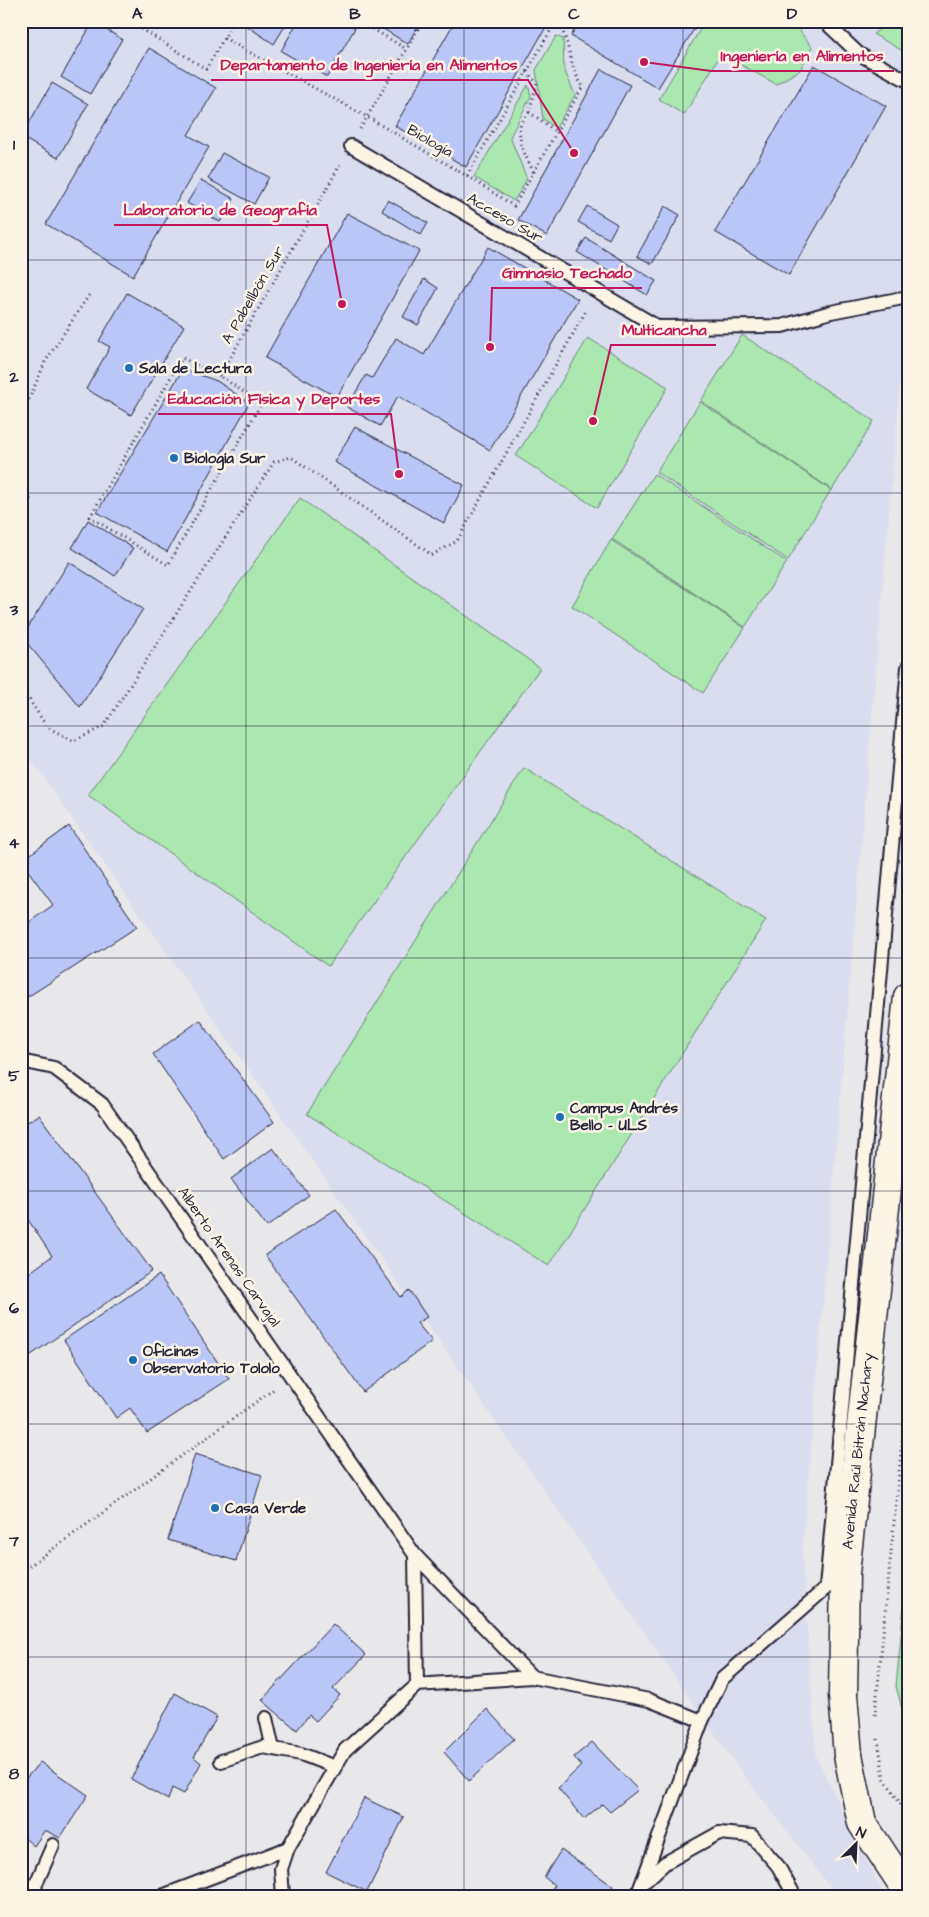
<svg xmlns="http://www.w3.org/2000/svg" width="929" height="1917" font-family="'Architects Daughter',sans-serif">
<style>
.built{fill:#daddee}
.green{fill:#aae8b0;stroke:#668576}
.building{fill:#bac6f7;stroke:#22223b}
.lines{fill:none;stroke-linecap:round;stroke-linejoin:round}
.service-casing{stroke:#22223b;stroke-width:16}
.secondary-casing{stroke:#22223b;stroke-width:31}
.path{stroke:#22223b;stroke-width:3;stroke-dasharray:1 4;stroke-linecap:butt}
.service{stroke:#fcf5e5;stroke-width:12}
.secondary{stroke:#fcf5e5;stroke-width:28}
.grid{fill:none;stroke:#22223b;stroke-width:1;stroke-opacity:0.55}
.poi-dot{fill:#1f6fb2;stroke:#fcf5e5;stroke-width:2}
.labels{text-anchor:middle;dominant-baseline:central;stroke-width:5;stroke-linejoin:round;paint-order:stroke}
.street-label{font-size:15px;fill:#22223b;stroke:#fcf5e5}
.poi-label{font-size:15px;font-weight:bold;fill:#22223b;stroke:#fcf5e5;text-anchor:start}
.leader{fill:none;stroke:#c2185b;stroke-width:2}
.callout-dot{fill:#c2185b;stroke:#fcf5e5;stroke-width:2}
.callout-label{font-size:16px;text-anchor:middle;font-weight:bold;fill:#c2185b;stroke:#fcf5e5;stroke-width:5;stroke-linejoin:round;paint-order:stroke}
.neatline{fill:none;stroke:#22223b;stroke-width:2}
.grid-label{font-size:16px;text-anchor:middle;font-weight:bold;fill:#22223b}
</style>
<rect width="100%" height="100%" fill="#e8e7ea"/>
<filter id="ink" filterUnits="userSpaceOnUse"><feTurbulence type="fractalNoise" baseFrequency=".02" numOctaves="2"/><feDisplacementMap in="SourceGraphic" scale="10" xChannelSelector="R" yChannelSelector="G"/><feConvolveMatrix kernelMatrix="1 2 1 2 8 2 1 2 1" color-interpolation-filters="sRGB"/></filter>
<g filter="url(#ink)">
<!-- built -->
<path class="built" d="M21 21H908V285L802 1554 816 1756 884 1896H837L743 1774 21 745Z"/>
<!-- green -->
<g class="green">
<path d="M705 21H792L812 47 800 70 776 84 721 54 684 115 659 99Z"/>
<path d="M890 21H908V54L873 34Z"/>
<path d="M556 36 563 39 564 69 575 95 556 128 543 119 536 70Z"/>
<path d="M528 85 531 96 510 137 527 179 514 201 474 177Z"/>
<path d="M742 335 874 421 832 490 701 401Z"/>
<path d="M588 338 668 387 597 508 516 456Z"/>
<path d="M700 402 831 490 788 560 656 472Z"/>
<path d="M654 474 787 562 745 627 612 539Z"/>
<path d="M300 498 540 668 328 966 88 795Z"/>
<path d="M611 540 745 628 703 693 572 606Z"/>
<path d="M524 768 766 920 549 1266 307 1114Z"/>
<path d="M908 1566V1731L896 1686Z"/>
</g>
<!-- building -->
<g class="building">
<path d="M239 21H288L274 44Z"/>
<path d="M298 21H343L355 28 327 77 281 51Z"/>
<path d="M370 21H420L408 44Z"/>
<path d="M455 21H536L546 27 466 167 395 126Z"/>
<path d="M580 21H699L658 88 571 36Z"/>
<path d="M93 22 122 39 90 94 61 77Z"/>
<path d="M149 48 216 88 188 135 209 147 133 276 46 224Z"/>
<path d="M814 65 886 106 789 275 715 232Z"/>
<path d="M601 69 630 85 547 236 518 220Z"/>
<path d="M52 83 88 104 58 158 21 137Z"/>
<path d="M222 153 269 177 254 204 208 179Z"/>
<path d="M201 180 234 199 220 222 187 203Z"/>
<path d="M388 200 428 223 421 235 382 211Z"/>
<path d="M587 206 617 224 609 239 578 222Z"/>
<path d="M665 206 680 215 652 264 637 256Z"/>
<path d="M347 213 419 251 337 397 265 358Z"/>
<path d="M586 238 656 281 647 295 577 252Z"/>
<path d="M488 247 578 299 490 450 398 396 380 426 347 407 366 375 372 378 396 338 424 355Z"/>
<path d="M424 279 438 288 418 325 403 317Z"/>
<path d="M127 293 184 326 131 415 86 389 110 347 99 341Z"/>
<path d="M183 369 217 381 249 403 167 552 97 512Z"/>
<path d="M355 427 464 485 444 523 334 462Z"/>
<path d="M88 520 133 548 115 576 72 548Z"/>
<path d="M69 562 143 609 80 707 22 637Z"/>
<path d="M69 826 137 927 21 1001V928L53 905 21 861Z"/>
<path d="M200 1020 274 1122 224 1159 153 1054Z"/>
<path d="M39 1115 152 1271 21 1362V1279L52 1256 21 1209V1126Z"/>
<path d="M273 1148 309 1195 267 1227 231 1179Z"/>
<path d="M336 1209 401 1297 409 1290 427 1317 417 1323 432 1341 363 1392 265 1255Z"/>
<path d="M159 1275 229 1379 147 1433 130 1408 116 1418 64 1340Z"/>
<path d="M195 1454 262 1475 236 1561 168 1540Z"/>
<path d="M333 1624 366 1655 333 1689 340 1695 316 1721 309 1715 297 1730 262 1700Z"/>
<path d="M175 1693 217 1717 194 1757 201 1763 184 1794 172 1788 168 1800 131 1779Z"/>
<path d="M487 1709 514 1739 469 1781 444 1752Z"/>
<path d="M592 1742 638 1790 610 1812 602 1804 584 1819 558 1788 581 1766 574 1757Z"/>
<path d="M40 1762 88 1795 60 1838 45 1830 34 1846 21 1835V1784Z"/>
<path d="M364 1798 404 1817 367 1892 326 1872Z"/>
<path d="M561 1850 613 1886 607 1896H549L554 1885 544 1877Z"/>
</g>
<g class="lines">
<!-- service casing -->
<g class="service-casing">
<g id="service">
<path d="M824 21 859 54 908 81"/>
<path d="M351 146 658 327 782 326 831 312 908 297"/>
<path d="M21 1061 54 1068 102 1104 415 1555 532 1677 649 1700 702 1721"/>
<path d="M415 1555 417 1685 532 1677"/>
<path d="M266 1718 273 1749"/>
<path d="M221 1761 263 1747 301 1754 335 1767"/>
<path d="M642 1884 665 1863 719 1833 752 1836 778 1866 792 1891"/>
<path d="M37 1896 35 1886 53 1845"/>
<path d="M162 1896 288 1848"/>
<path d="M283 1896 281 1869 288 1848 345 1750 417 1685"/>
<path d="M637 1896 702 1721 722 1679 826 1588 908 667"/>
</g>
</g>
<!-- secondary casing -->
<g class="secondary-casing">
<path id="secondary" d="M908 997 845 1573 843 1695 848 1755 862 1823 908 1892"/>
</g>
<!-- path -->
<g class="path">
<path d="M129 21 206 69 234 21"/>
<path d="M360 21 406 49"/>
<path d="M224 38 367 117 467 176 556 21"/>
<path d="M21 57 26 21"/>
<path d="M527 72 537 83 529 112 519 127 521 146 534 173"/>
<path d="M529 112 557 132"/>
<path d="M360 129 423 21"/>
<path d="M467 176 514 206 583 86C568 67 571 41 557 21"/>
<path d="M220 376 182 358 90 517 168 565 261 404 220 376 340 165"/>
<path d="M21 418 45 362 89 295"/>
<path d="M21 503 34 497"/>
<path d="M21 687 47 727 74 741 104 726 274 462 291 457 432 555 457 541 587 309"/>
<path d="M21 1572 274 1389"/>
<path d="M875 1715 908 1380"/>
<path d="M878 1739 884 1778 908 1816"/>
</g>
<!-- service -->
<use href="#service" class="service"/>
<!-- secondary -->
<use href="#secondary" class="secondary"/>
</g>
</g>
<!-- grid -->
<path class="grid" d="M246 21V1896M464 21V1896M683 21V1896M21 260H908M21 493H908M21 726H908M21 958H908M21 1191H908M21 1424H908M21 1657H908"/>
<!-- markers -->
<g class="poi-dot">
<circle cx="129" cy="368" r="5"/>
<circle cx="174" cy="458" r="5"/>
<circle cx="560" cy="1117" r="5"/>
<circle cx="133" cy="1360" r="5"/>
<circle cx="215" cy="1508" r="5"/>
</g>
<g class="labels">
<!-- street labels -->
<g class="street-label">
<text transform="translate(430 141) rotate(30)">Biología</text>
<text transform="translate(505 218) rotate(30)">Acceso Sur</text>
<text transform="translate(253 295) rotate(-60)">A Pabellbón Sur</text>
<text transform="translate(229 1257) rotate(55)">Alberto Arenas Carvajal</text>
<text transform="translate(858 1451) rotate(-84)">Avenida Raúl Bitrán Nachary</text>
</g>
<!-- poi labels -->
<g class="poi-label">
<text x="139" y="368">Sala de Lectura</text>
<text x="184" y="458">Biología Sur</text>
<text x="570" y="1108">Campus Andrés<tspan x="570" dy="17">Bello - ULS</tspan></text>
<text x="143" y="1351">Oficinas<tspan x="143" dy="17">Observatorio Tololo</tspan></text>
<text x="225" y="1508">Casa Verde</text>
</g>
</g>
<!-- callouts -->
<path class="leader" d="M644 62L711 71H894M574 153L528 80H211M342 304L327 225H114M490 347L492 288H642M593 421L611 345H716M399 474L391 414H158"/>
<g class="callout-dot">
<circle cx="644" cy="62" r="5"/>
<circle cx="574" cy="153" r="5"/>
<circle cx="342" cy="304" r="5"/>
<circle cx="490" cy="347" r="5"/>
<circle cx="593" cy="421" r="5"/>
<circle cx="399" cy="474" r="5"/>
</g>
<g class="callout-label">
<text x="802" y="61">Ingeniería en Alimentos</text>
<text x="369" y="70">Departamento de Ingeniería en Alimentos</text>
<text x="220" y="215">Laboratorio de Geografía</text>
<text x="567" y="278">Gimnasio Techado</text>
<text x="664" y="335">Multicancha</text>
<text x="274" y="404">Educación Física y Deportes</text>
</g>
<!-- margin -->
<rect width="929" height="1917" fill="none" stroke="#fcf5e5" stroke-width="55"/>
<!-- north arrow -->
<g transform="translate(856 1844) rotate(24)" stroke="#fcf5e5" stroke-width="4" paint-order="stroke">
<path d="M0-4L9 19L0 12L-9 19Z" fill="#22223b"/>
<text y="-8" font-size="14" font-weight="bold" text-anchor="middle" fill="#22223b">N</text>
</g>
<rect x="28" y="28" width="874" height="1862" class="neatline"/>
<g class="grid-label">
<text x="137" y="19">A</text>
<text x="355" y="19">B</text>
<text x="574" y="19">C</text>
<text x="792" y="19">D</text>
<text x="14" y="150">1</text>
<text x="14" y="382">2</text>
<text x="14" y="615">3</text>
<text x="14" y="848">4</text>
<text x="14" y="1081">5</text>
<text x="14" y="1313">6</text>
<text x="14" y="1546">7</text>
<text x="14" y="1779">8</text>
</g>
</svg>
